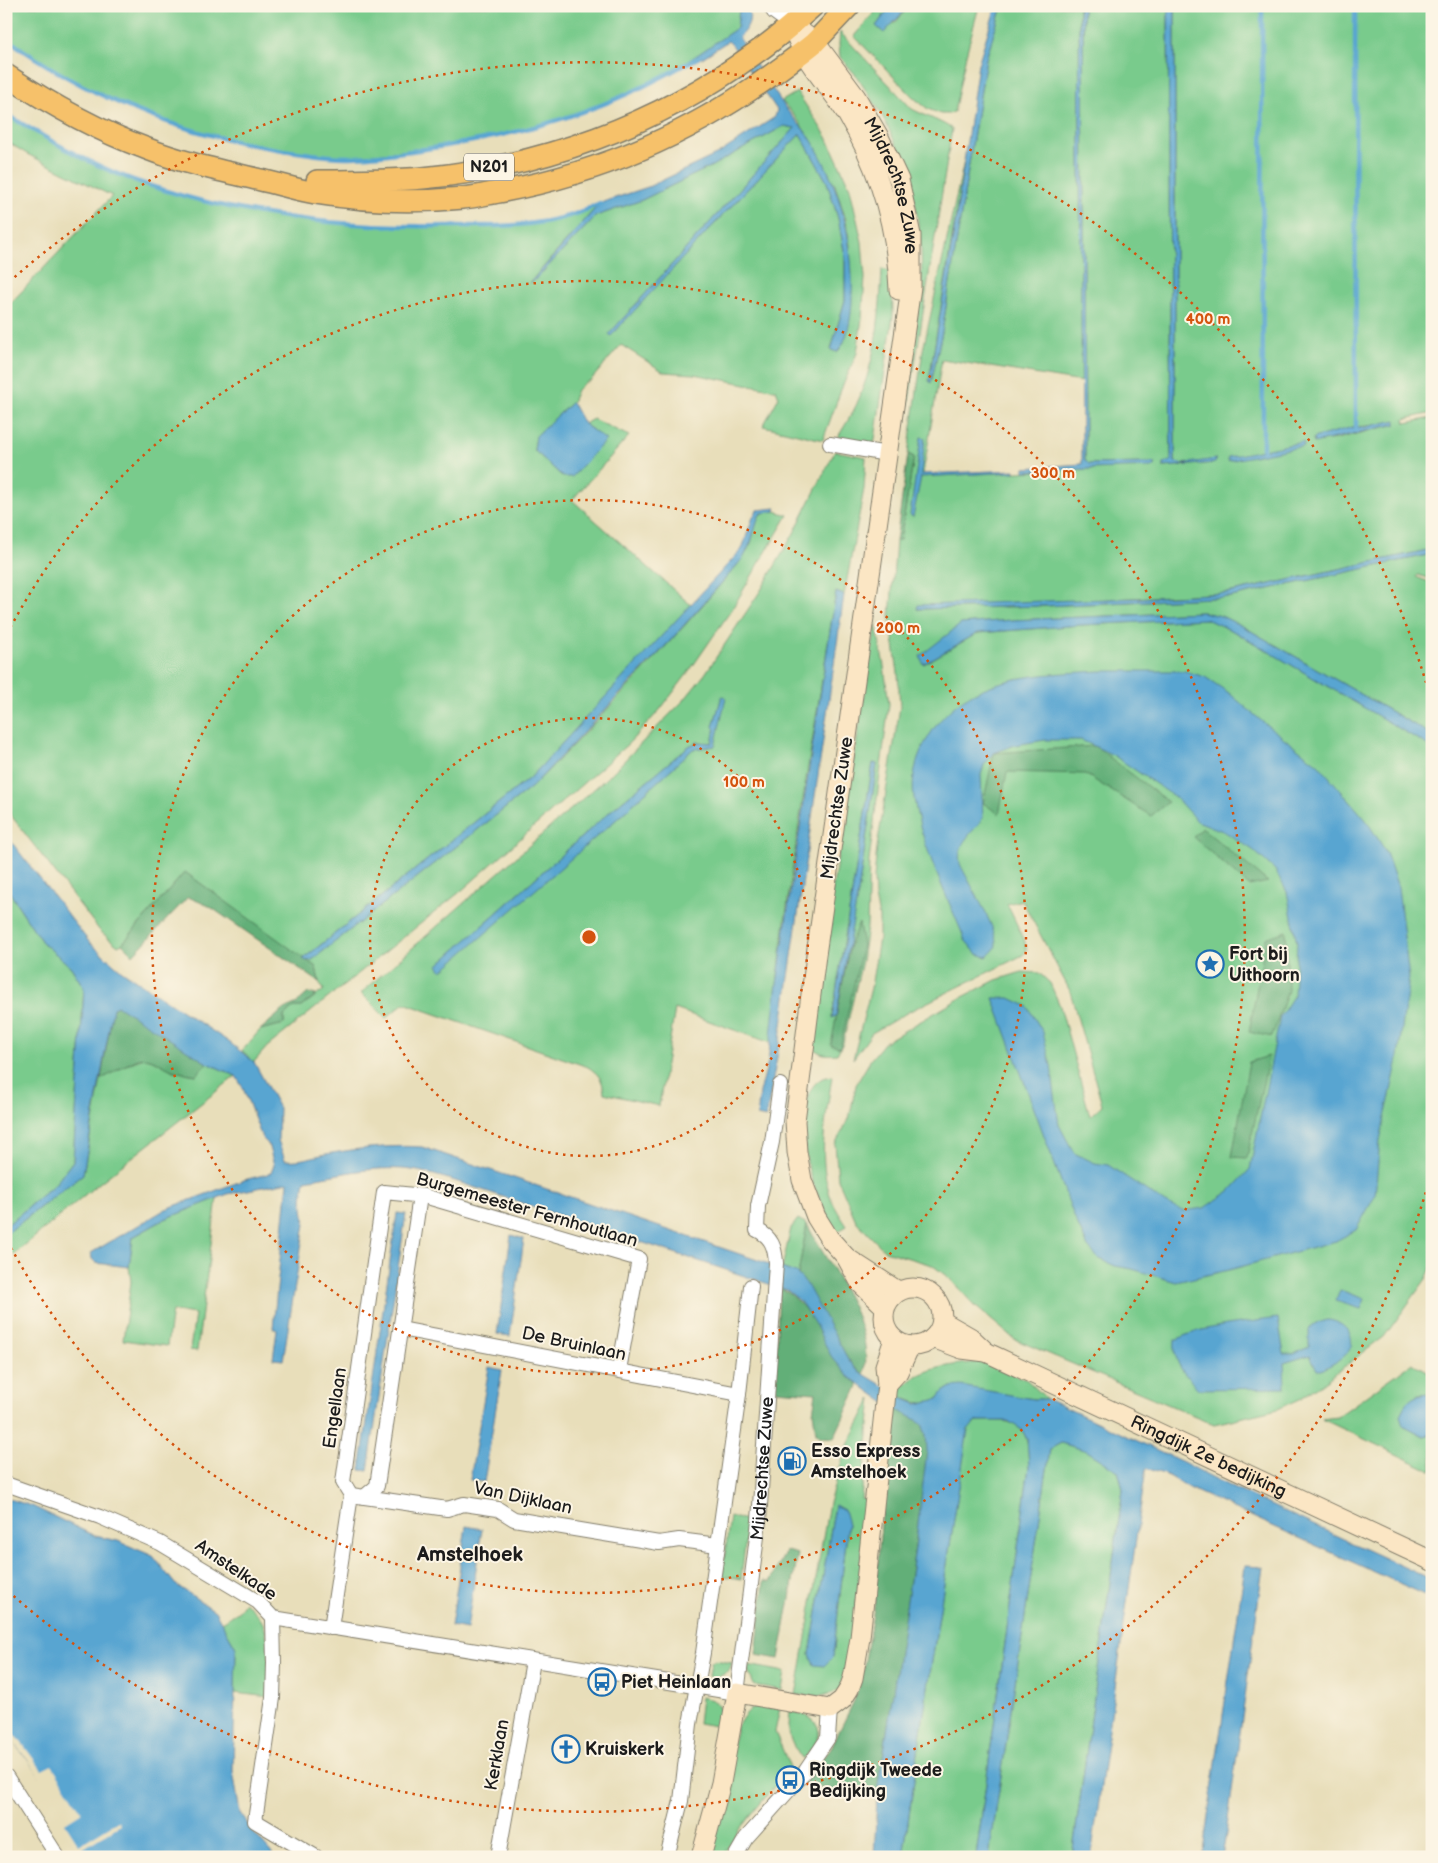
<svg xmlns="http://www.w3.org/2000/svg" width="1438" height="1863" font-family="'Balsamiq Sans',sans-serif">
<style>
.green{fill:#79cb8c;stroke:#4a7454;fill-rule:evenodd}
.forest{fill:#62af78;stroke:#3f664a}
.water{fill:#58a5d1;stroke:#3a6076}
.pier{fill:#e8deba}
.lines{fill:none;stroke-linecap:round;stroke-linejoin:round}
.stream{stroke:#58a5d1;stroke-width:4.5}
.street-casing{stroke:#827d6b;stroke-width:16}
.secondary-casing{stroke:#827d6b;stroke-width:21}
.primary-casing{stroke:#827d6b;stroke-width:24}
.street{stroke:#fff;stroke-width:14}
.secondary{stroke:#fbe6c4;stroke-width:19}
.primary{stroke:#f6c16b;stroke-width:21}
.ring{fill:none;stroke:#d4530e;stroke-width:2.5;stroke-dasharray:2.5 5}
.labels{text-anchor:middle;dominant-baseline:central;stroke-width:4;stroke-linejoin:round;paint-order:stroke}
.shield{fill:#fcf5e5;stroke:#5f5d58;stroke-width:1}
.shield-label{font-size:16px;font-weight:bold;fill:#1c1c1c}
.street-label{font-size:18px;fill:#1c1c1c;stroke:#fcf5e5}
.poi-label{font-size:18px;font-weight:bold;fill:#1c1c1c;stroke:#fcf5e5;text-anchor:start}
.quarter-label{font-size:20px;font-weight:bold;fill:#1c1c1c;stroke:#fcf5e5}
.centre{fill:#d4530e;stroke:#fcf5e5;stroke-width:2.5}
.ring-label{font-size:15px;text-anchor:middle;font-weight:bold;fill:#d4530e;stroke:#fcf5e5;stroke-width:4;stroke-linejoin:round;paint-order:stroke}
</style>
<rect width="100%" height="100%" fill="#fcf5e5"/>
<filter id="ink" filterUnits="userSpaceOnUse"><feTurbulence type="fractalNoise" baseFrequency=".02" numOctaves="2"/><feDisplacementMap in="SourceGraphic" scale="10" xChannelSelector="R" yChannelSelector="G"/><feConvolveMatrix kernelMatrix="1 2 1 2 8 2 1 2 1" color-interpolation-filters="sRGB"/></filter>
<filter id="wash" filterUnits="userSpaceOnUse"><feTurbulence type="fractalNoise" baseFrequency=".0096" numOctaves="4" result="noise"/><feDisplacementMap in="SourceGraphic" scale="20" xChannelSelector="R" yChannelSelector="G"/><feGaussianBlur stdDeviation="1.12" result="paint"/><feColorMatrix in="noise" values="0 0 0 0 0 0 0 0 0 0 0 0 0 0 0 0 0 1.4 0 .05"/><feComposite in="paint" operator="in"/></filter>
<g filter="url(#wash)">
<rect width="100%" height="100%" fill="#e8deba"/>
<!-- green -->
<g class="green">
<path d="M6 6H736L739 10 737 28 699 57 660 78 591 109 514 133 459 144 350 157 309 154 250 145 198 133 145 115 58 72 27 53 6 38Z"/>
<path d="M880 6H891L876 26 895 23 909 6H979L966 55 954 112 949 114H941L928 109 914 98 854 36Z"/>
<path d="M1002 6H1079L1082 382 942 359 923 474 925 476 1154 466V463L1089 464 1085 460 1083 6H1168L1171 462 1163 463V467L1214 463 1216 460 1183 464 1175 462V6H1432V413L1405 419 1406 423 1432 418V549L1228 593 917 609 1044 606 1231 597 1432 554V579L1418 575 1416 577 1432 583V735L1244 627 1221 616 1202 612 1011 620 961 624 924 664 978 633 1081 625 1206 619 1237 633 1430 746 1432 755V1266L1426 1279 1384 1337 1321 1384 1300 1399 1278 1409 1214 1424 1014 1339 975 1306 949 1278 932 1265 885 1251 869 1235 856 1221 838 1179 835 1144 849 1119 856 1085 871 1059 885 1042 957 1000 996 980 1022 972 1039 973 1050 983 1060 1006 1090 1116 1102 1105 1070 991 1022 900 1007 904 1024 939 1027 950 1023 955 910 1011 872 1033 853 1059 871 988 879 938V917L875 897 874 879 877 847 900 707 898 673 890 617 896 541 900 539 914 457 908 454 923 350 965 156 929 381 931 383 942 332 986 59ZM1396 424 1337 439 1313 442 1353 427Z"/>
<path d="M840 32 912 109C923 115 945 123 952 129L908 408 904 407 922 283 921 247 915 200 901 155 881 113 855 74 840 57 839 44Z"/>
<path d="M797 92 827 137 850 188 862 242 865 278 862 318 857 353 841 390 823 440 763 426 779 397 776 390 694 374 664 372 621 345 591 380 584 383 577 390 572 402 536 436 534 450 563 477 593 430 584 424 593 419 629 436 572 500 691 605 532 776 303 959 185 872 122 944 118 946 100 931 6 809V308L112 196 27 154 6 141V114C46 138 87 163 131 179 232 216 337 228 444 226 487 226 531 228 572 215 582 212 591 207 600 203L531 281H534L596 216 642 200 710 167 784 126 795 128 609 334 611 335 704 235 800 134 827 182 838 218 845 256V300L831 349 834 351 840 349 847 333 850 246 846 220 835 185 800 123 782 101Z"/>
<path d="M882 269 892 272 893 316 874 446 838 437C846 423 856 409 861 393 877 354 880 311 882 269Z"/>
<path d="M835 451 866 457 864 489 844 595 836 592C813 742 785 892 771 1043L675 1009 659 1106 604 1093C603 1080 599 1074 588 1067L404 1003 386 1018 361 993 611 774 684 700 705 674 761 590 794 533ZM722 696 715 746 693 749 618 818 438 965 614 808 689 746 698 742 712 743 715 729 713 727Z"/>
<path d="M775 511 788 515 732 609 688 673 659 711 629 743 460 892 267 1047 254 1062 242 1051 260 1030 284 1024V1016L294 1007H301L324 990 319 982 316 967 307 961 312 960 532 787C601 717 670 644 734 569 741 561 746 553 751 543 754 535 754 521 760 515 764 511 770 512 775 511Z"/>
<path d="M876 624 884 666 889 704 869 861 867 927 862 961 843 1043 837 1054C826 1055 819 1055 812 1046L817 983ZM873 763 877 764 858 893 832 1017Z"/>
<path d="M6 887 42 942 71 967 84 988 73 1161 56 1183 6 1226Z"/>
<path d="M146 1058 159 1062 173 1071 196 1075 207 1063 236 1076 93 1188 6 1261V1234L83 1174 101 1079C116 1072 129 1061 146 1058Z"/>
<path d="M832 1076C827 1113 818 1152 828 1188 831 1202 839 1214 847 1226L837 1232C826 1215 817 1197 811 1177 803 1155 797 1097 818 1081 822 1078 826 1077 832 1076Z"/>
<path d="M217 1198 197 1351 190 1350 195 1314 172 1311 167 1346 123 1340 131 1282 129 1267 133 1237 165 1219Z"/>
<path d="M798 1219 807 1224 798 1275 782 1268 791 1228Z"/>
<path d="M987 1362 1027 1380 1047 1399H1033L951 1387 943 1392 938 1399C920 1405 914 1404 898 1394 912 1367 960 1363 987 1362Z"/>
<path d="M1412 1363 1432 1374V1393L1418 1394 1403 1425 1424 1436 1432 1434V1471L1322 1419 1337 1417Z"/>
<path d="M872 1398 861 1499 868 1500 852 1639 840 1690 822 1696 796 1695 829 1503 845 1451ZM835 1505 848 1524 833 1657 824 1666 810 1654Z"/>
<path d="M978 1421C995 1421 1019 1417 1026 1438 1029 1446 1028 1457 1029 1466L976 1857H903L921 1732 968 1428Z"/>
<path d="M1061 1443 1087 1450 1118 1471 1123 1489 1072 1857H989L1050 1449Z"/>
<path d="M730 1517 748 1520 741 1579 722 1576Z"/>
<path d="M245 1602C252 1609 261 1617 264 1626 271 1643 268 1678 269 1697L235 1693 236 1648 221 1622 238 1612Z"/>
<path d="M715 1660 732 1663 729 1671 715 1679 709 1676 711 1663Z"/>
<path d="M748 1665 785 1672 782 1690 754 1685 748 1671Z"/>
<path d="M701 1697 713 1700 721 1710V1727L698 1723Z"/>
<path d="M767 1705 780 1708 775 1732 790 1767 738 1831 722 1857H706L737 1727C746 1712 748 1708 767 1705Z"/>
<path d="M790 1711C825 1717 827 1737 802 1759 788 1739 788 1736 790 1711Z"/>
</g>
<!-- forest -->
<g class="forest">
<path d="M908 454 914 457 900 540 896 541Z"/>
<path d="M1095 746 1168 802 1151 816 1085 774 1007 772 999 814 983 803 994 753Z"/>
<path d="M1202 828 1268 882 1249 886 1193 837Z"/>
<path d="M185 872 316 967 319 982 209 906 188 897 133 955 122 944Z"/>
<path d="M859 923 863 945 840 1048 831 1045 850 944Z"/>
<path d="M1286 931 1288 990 1272 1037 1249 1032 1266 938Z"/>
<path d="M308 993 316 995 301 1007H294L284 1016V1024L260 1030 284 1009 297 1003Z"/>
<path d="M118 1006 125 1009 207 1063 196 1075C189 1073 179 1073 172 1070 160 1065 150 1054 136 1060 123 1065 113 1074 101 1079L113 1008Z"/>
<path d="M1269 1056 1247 1158 1232 1157 1249 1062Z"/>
<path d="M807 1224C828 1266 876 1325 864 1374L857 1370 848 1359 798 1275Z"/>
<path d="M779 1288C804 1295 834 1354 848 1376L859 1384 834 1438 821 1437 816 1433 813 1412 816 1393 775 1390Z"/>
<path d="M891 1407C900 1411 918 1417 923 1426 934 1450 922 1492 919 1517 907 1610 891 1703 877 1797L799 1784 831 1748 854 1701 863 1671 874 1608Z"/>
<path d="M786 1551 798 1554 779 1659 756 1655 764 1581 770 1582Z"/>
</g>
<!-- water -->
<g class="water">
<path d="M735 6H747C753 19 748 28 739 37 753 62 771 86 787 110 795 120 804 129 811 139 841 188 854 241 852 298 852 312 848 343 837 352L831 350 845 300V256L838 218 827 182 800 134 704 235 611 336 609 334 795 128 784 126 710 167 642 200 596 216 534 281 530 283 600 203 648 187 718 154 775 117 777 110 733 46 728 41 702 58 688 61 737 28 739 10Z"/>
<path d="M891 6H909L884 33 876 26Z"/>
<path d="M996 6H1002L986 59 942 332 931 383 929 381 955 225 978 64Z"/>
<path d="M1079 6H1083L1085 460 1089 464 1154 463V467L1024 471V468L1082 464Z"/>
<path d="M1168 6H1175V462L1183 464 1216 459 1215 463 1163 467V463L1171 461Z"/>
<path d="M572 402 584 424 606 440 572 477H563L534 450 536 436Z"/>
<path d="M1396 420V424L1314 443 1313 438 1353 427 1361 428Z"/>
<path d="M921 437 925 438 921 474 1015 470V472L921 477 913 517 910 515Z"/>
<path d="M1303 442 1304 446 1228 461V457Z"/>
<path d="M776 508 775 511 762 513 759 516 751 542 744 557 733 570 670 641 532 787 312 960 307 961 303 959 532 776 742 549 753 517 757 510Z"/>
<path d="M1432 549V554L1231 597 1044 606 917 609 918 605 1141 598 1228 593Z"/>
<path d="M836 592 844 595 779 1046 766 1118 757 1116 760 1092 768 1062 776 991 795 860Z"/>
<path d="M1202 612 1221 616 1244 627 1432 735V755L1429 746 1237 633 1206 619 1081 625 978 633 923 664 920 656 961 624 1011 620Z"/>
<path d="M1101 671H1185L1205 677 1229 693 1264 723 1318 764 1366 820 1385 850 1398 887 1409 978 1397 1064 1380 1140 1375 1196 1356 1230 1336 1241 1229 1270 1176 1282 1132 1269 1115 1266 1098 1258 1088 1247 1075 1219 993 998H1010L1027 1006 1043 1032 1051 1066 1059 1125 1074 1153 1095 1163 1108 1165 1165 1203 1183 1211 1204 1208 1230 1191 1250 1169 1280 1017 1294 995 1297 943 1287 892 1275 870 1253 850 1225 832 1197 821 1175 797 1113 755 1081 740H1045L1015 745 994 753 984 765 981 775 983 818C972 834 956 843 960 864 968 881 997 928 996 944 996 950 990 953 987 957L977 954 965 940C947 896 921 845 914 798 911 778 916 760 925 743 962 674 1032 675 1101 671Z"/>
<path d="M722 696 726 697 715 746 693 749 618 818 442 971 438 965 614 808 689 746 698 742 712 743 715 729 713 727Z"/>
<path d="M873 763 877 764 858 893 836 1016 832 1018Z"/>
<path d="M6 835 90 943 122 971 229 1042 254 1062 279 1108 278 1140 285 1160C301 1162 316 1155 332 1153 362 1148 392 1145 422 1147L796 1273 806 1283 848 1359 857 1370 907 1400 917 1404 938 1399 943 1392 951 1387 961 1386 1033 1399H1047L1183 1462 1227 1485 1432 1580V1598L1193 1490 1169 1476 1146 1468 1091 1857H1072L1123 1489 1118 1471 1087 1451 1061 1443 1050 1449 989 1857H976L1029 1466 1027 1439 1022 1430 1008 1421H978L968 1429 921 1732 903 1857H874L877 1797 915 1548 927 1451 926 1435 922 1424 915 1419 891 1407 848 1376 831 1356 816 1326 800 1301 787 1290 452 1180C441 1177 429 1173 418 1171 380 1164 342 1174 305 1180L302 1199 305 1224 283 1360 273 1359 277 1330 273 1328 288 1182 228 1194 165 1219 133 1237 129 1267 96 1263 92 1259 91 1253 166 1209 244 1180 271 1173 274 1165 268 1144 262 1138 243 1088 236 1076 207 1063 118 1006 113 1008 83 1174 6 1234V1226L56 1183 73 1161 84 988 71 967 42 942 6 887Z"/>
<path d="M397 1213 406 1214 368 1471 360 1470Z"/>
<path d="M511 1235 524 1239 510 1336 497 1334Z"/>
<path d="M1340 1290 1365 1299 1361 1309 1336 1301Z"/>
<path d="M1278 1318 1284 1354H1294L1309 1347V1328C1315 1325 1320 1321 1327 1320 1343 1320 1359 1338 1348 1352 1342 1360 1330 1365 1322 1370H1317L1310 1355 1284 1363 1285 1388 1198 1389C1184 1373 1173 1364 1175 1340 1204 1325 1246 1323 1278 1318Z"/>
<path d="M489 1367 502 1370 484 1482 470 1480Z"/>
<path d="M1432 1393V1434L1424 1436 1403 1425 1400 1415C1408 1398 1412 1394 1432 1393Z"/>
<path d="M6 1498 32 1506 95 1536 118 1541 153 1556 175 1584 215 1611 236 1648 233 1771 240 1813 254 1833 275 1857H81L58 1821 73 1810 50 1773 41 1778 25 1756 6 1735Z"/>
<path d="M835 1505 844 1510 848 1524 833 1657 824 1666 814 1665 810 1654Z"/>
<path d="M466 1526 482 1529 467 1629 451 1626Z"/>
<path d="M1245 1566 1263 1567 1226 1834 1222 1857H1202Z"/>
</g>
<!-- pier -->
<path class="pier" d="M6 1727 21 1742 42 1770 52 1765 82 1812 65 1823 79 1845 118 1821 120 1825 82 1849 87 1857H80L56 1820 70 1809 49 1776 41 1781 39 1780 40 1778 25 1756 6 1735Z"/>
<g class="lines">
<!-- stream -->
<g class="stream">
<path d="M1262 6 1263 450"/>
<path d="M1355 6 1356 431"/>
<path d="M6 38C88 98 183 135 283 150 305 153 328 158 351 157 375 157 401 152 426 149 482 141 537 129 590 109 628 96 664 76 699 57"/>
<path d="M6 114C46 138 87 163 131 179 232 216 337 228 444 226 487 226 531 228 572 215 582 212 591 207 600 203"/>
</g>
</g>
</g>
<g filter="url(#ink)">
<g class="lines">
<!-- street casing -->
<g class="street-casing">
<g id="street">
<path d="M770 6 774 12 792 25"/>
<path d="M830 444 887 454"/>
<path d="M401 1329 739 1394"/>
<path d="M6 1484 100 1517 160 1543 258 1602 273 1618 274 1663 273 1698 255 1821 316 1857"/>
<path d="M351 1495 447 1509 464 1504 498 1509 514 1519 659 1543 679 1540 718 1545"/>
<path d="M364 1497 377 1486 420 1196"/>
<path id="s1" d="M273 1618 737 1693 759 1521 776 1263C775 1248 772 1237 757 1230L758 1206 772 1142 780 1085"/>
<path d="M331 1628 351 1495 343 1482 384 1192 424 1196 639 1259 619 1370"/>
<path d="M6 1776 58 1857"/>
<path d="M498 1857 533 1661"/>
<path d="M667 1857 681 1801 690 1724 703 1653 739 1394 751 1286"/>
<path d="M735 1857 746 1838 805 1772 828 1738 830 1709"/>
</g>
</g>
<!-- secondary casing -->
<g class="secondary-casing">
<g id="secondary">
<path id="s2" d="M792 25 815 42 856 97 878 135 899 180 911 235V287L816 955 795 1121 797 1152 802 1180 816 1217 829 1238 846 1257 861 1284 885 1307"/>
<path d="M797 38C808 66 831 88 847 114 879 168 897 227 899 290"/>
<path d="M847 1258 898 1291"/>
<circle cx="913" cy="1317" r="29"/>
<path d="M942 1321 970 1337 986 1352"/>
<path id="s3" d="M933 1338 962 1349 986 1352 1432 1561"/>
<path d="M887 1384 898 1372 910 1346"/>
<path d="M701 1857 721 1783 737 1693 830 1709 842 1700 849 1689 853 1678 860 1638 887 1384 885 1366 894 1339"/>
</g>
</g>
<!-- primary casing -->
<g class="primary-casing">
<g id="primary">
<path d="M6 75C50 104 96 130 145 148 183 163 222 171 261 180 279 184 297 190 315 193 363 201 415 203 463 198 477 197 490 193 504 191 603 172 696 131 777 71 789 62 802 53 814 43 826 31 837 18 849 6"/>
<path d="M317 181C352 181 388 181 423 178 540 167 659 124 754 54 775 40 794 23 813 6"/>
</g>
</g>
<!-- street -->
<use href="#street" class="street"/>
<!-- secondary -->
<use href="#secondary" class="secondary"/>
<!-- primary -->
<use href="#primary" class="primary"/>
</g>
</g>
<!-- distance rings -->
<g class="ring">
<circle cx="589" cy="937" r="219"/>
<circle cx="589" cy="937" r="437"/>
<path d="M7 634A656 656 0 1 1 7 1240"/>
<path d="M1430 1178A875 875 0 0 1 9 1592M9 282A875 875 0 0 1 1430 696"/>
</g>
<!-- icons -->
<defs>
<g id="sight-ring" transform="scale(1.4375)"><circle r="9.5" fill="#fcf5e5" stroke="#1f6fb2" stroke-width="1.5"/><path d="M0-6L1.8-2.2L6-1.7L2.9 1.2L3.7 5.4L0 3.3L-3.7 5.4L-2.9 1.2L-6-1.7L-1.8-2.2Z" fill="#1f6fb2"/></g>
<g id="fuel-ring" transform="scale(1.4375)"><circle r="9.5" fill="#fcf5e5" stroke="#1f6fb2" stroke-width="1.5"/><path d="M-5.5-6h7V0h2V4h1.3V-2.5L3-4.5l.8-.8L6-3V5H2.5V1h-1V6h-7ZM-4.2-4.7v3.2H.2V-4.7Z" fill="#1f6fb2"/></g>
<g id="bus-ring" transform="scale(1.4375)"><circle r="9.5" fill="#fcf5e5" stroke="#1f6fb2" stroke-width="1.5"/><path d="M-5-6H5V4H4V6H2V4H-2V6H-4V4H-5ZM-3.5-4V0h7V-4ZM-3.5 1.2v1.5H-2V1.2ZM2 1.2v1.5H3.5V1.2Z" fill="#1f6fb2"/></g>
<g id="church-ring" transform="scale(1.4375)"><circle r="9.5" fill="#fcf5e5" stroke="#1f6fb2" stroke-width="1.5"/><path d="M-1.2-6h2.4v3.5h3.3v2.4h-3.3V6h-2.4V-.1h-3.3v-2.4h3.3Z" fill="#1f6fb2"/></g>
</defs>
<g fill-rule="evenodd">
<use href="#sight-ring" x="1210" y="964"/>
<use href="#fuel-ring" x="792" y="1461"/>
<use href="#bus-ring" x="602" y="1682"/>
<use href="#church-ring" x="566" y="1749"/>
<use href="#bus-ring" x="790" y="1780"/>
</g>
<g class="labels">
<!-- shield labels -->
<rect class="shield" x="464" y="153.5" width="50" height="27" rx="4"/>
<g class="shield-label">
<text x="489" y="167">N201</text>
</g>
<!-- street labels -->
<g class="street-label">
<text stroke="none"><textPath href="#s2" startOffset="194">Mijdrechtse Zuwe</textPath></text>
<text transform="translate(837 808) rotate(-82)">Mijdrechtse Zuwe</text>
<text transform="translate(527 1210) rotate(16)">Burgemeester Fernhoutlaan</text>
<text transform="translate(574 1344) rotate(12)">De Bruinlaan</text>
<text transform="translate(335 1408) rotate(-82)">Engellaan</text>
<text stroke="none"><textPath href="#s3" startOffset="301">Ringdijk 2e bedijking</textPath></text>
<text stroke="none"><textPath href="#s1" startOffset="696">Mijdrechtse Zuwe</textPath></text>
<text transform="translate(523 1498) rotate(12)">Van Dijklaan</text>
<text transform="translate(236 1570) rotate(34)">Amstelkade</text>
<text transform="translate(497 1755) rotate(-80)">Kerklaan</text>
</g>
<!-- poi labels -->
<g class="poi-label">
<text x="1229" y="954">Fort bij<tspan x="1229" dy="21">Uithoorn</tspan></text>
<text x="811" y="1451">Esso Express<tspan x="811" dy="21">Amstelhoek</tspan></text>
<text x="621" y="1682">Piet Heinlaan</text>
<text x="585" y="1749">Kruiskerk</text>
<text x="809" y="1770">Ringdijk Tweede<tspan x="809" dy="21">Bedijking</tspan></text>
</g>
<!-- quarter labels -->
<g class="quarter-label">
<text x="470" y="1555">Amstelhoek</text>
</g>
</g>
<circle cx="589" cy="937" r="8" class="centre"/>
<g class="ring-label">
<text x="1208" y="324">400 m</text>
<text x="1053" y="478">300 m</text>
<text x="898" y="633">200 m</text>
<text x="744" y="787">100 m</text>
</g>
<!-- margin -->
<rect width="1438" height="1863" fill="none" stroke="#fcf5e5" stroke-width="25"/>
</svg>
